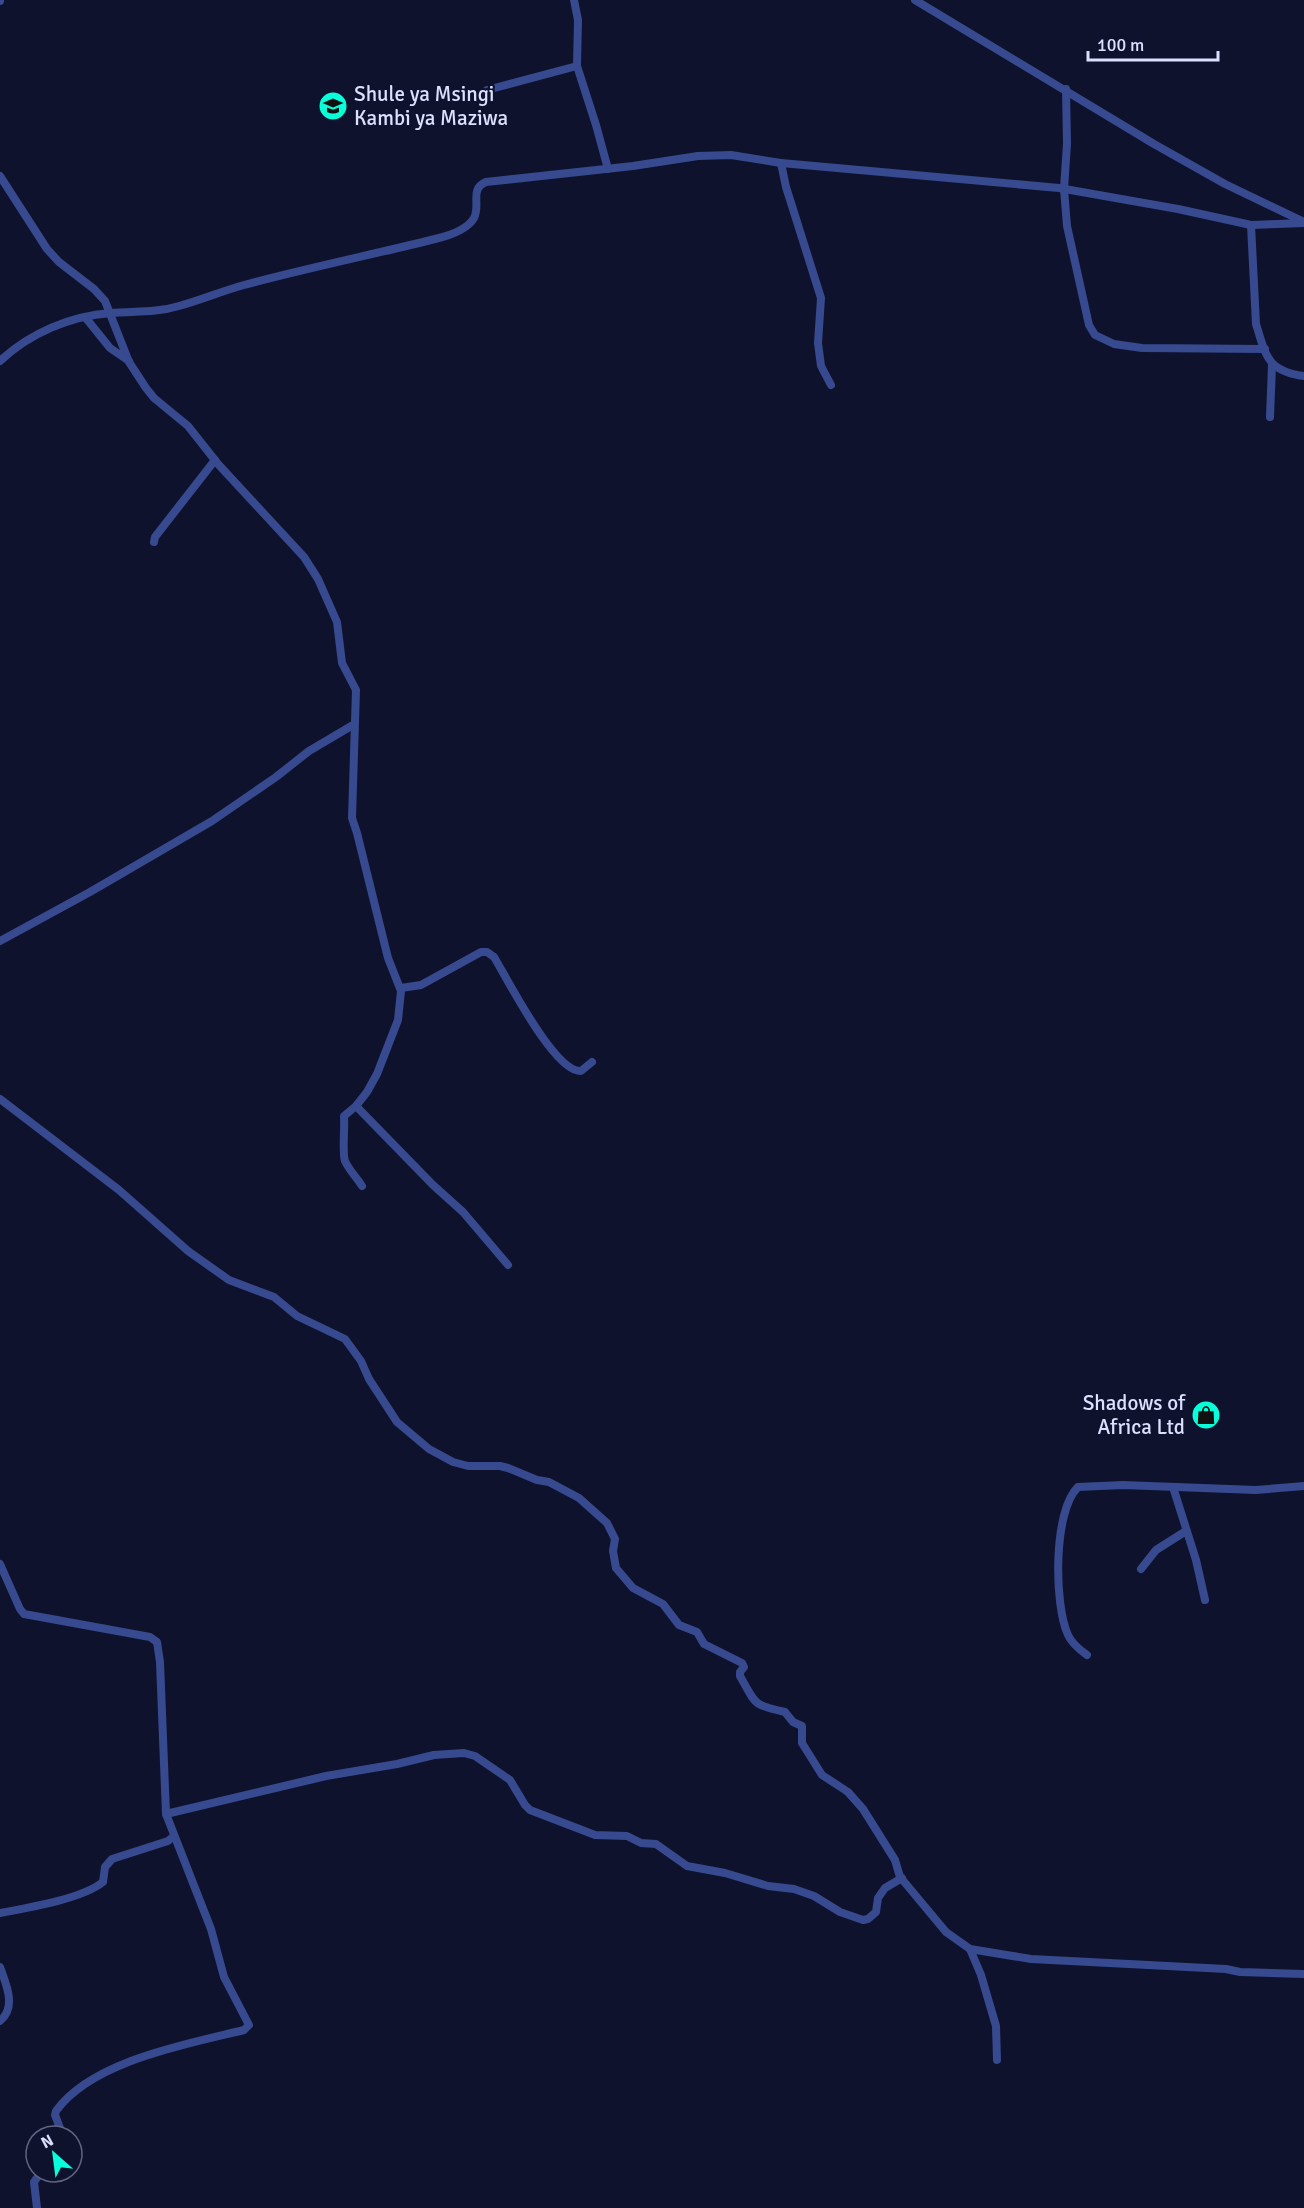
<svg xmlns="http://www.w3.org/2000/svg" width="1304" height="2208" font-family="Signika,sans-serif">
<style>
.lines{fill:none;stroke-linecap:round;stroke-linejoin:round}
.street{stroke:#374a8f;stroke-width:8}
.labels{text-anchor:middle;dominant-baseline:central;stroke-width:4.5;stroke-linejoin:round;paint-order:stroke}
.poi-label{font-size:21px;fill:#dbe0ff;stroke:#0f122d;text-anchor:start}
</style>
<rect width="100%" height="100%" fill="#0f122d"/>
<g class="lines">
<!-- street -->
<g class="street">
<path d="M574 0 578 20 577 66 596 125 608 169"/>
<path d="M915 0 1154 144 1225 184 1304 222"/>
<path d="M0 1V0"/>
<path d="M1066 89 1067 144 1064 189 1067 226 1089 325 1095 335 1114 344 1142 348 1265 349"/>
<path d="M487 90 577 66"/>
<path d="M781 163 786 187 821 298 818 343 821 366 831 385"/>
<path d="M0 176 47 249 59 262 94 289 105 301 129 362 146 388 154 398 188 426 218 464 304 557 318 579 337 622 342 663 356 690 352 818 357 833 388 958 401 991 398 1020 377 1074 367 1092 356 1106 344 1116C345 1128 342 1152 345 1161 349 1170 357 1178 362 1186"/>
<path d="M1251 225 1256 324C1266 356 1267 371 1304 376"/>
<path d="M85 317 110 348 129 361"/>
<path d="M0 361C30 333 70 316 111 313 134 311 156 313 179 306 201 300 222 291 244 285 307 268 371 255 435 239 448 236 467 230 474 218 481 205 469 189 486 182L633 166 698 156 731 155 781 163 1059 188 1178 209 1251 225 1304 223"/>
<path d="M1270 417 1272 365"/>
<path d="M154 542 155 537 215 460"/>
<path d="M0 941 90 892 212 821 276 777 309 751 353 725"/>
<path d="M401 988 421 985 481 952H487L494 957C508 980 555 1073 581 1071L592 1062"/>
<path d="M0 1099 119 1190 188 1251 229 1280 274 1297 297 1316 345 1339 361 1361 369 1379 397 1422 429 1449 453 1462 468 1466H500L508 1468 537 1480 549 1482 579 1498 607 1523 615 1539 613 1551 616 1568 633 1588 663 1604 679 1625 697 1632 704 1644 742 1663 744 1667 740 1672V1676C756 1704 752 1705 785 1712L793 1722 802 1726V1743L822 1775 848 1792 863 1809 895 1860 900 1877 906 1884 946 1932 970 1949 1031 1959 1226 1969 1240 1972 1304 1974"/>
<path d="M356 1106 433 1185 463 1212 508 1265"/>
<path d="M1173 1487 1196 1560 1205 1600"/>
<path d="M0 1564 20 1609 24 1614 150 1637 157 1642 160 1662 166 1814 211 1929 224 1977 249 2025 244 2030C187 2044 92 2061 56 2111L55 2115 63 2136"/>
<path d="M1141 1569 1156 1550 1186 1531"/>
<path d="M1087 1655C1080 1650 1072 1644 1068 1635 1054 1605 1053 1511 1078 1487L1123 1485 1256 1490 1304 1486"/>
<path d="M166 1814 326 1776 397 1764 434 1755 464 1753 475 1756 510 1780 525 1805 530 1810 595 1835 627 1836 641 1843 656 1844 687 1866 725 1873 768 1886 794 1889 814 1896 840 1912 863 1920 868 1919 876 1912 878 1898 885 1888 902 1878"/>
<path d="M0 1913C27 1908 82 1899 103 1882L105 1867 112 1859 168 1841 174 1836"/>
<path d="M970 1949 981 1975 996 2026 997 2060"/>
<path d="M0 1967C6 1984 17 2007 0 2021"/>
<path d="M37 2208 34 2182 41 2172"/>
</g>
</g>
<!-- icons -->
<defs>
<g id="school-disc" transform="scale(1.5)"><circle r="9.5" fill="#07ffda" stroke="#0f122d"/><path d="M0-5L7-2L0 1L-7-2ZM-4 1L0 2.5L4 1V4Q0 6-4 4Z" fill="#111"/></g>
<g id="shop-disc" transform="scale(1.5)"><circle r="9.5" fill="#07ffda" stroke="#0f122d"/><path d="M-5-2.5h2.3a2.7 3.5 0 0 1 5.4 0H5L5.5 6h-11ZM-1.5-2.5h3a1.5 2.3 0 0 0-3 0Z" fill="#111"/></g>
</defs>
<g fill-rule="evenodd">
<use href="#school-disc" x="333" y="106"/>
<use href="#shop-disc" x="1206" y="1415"/>
</g>
<g class="labels">
<!-- poi labels -->
<g class="poi-label">
<text x="354" y="94">Shule ya Msingi<tspan x="354" dy="24">Kambi ya Maziwa</tspan></text>
<text x="1185" y="1403" text-anchor="end">Shadows of<tspan x="1185" dy="24">Africa Ltd</tspan></text>
</g>
</g>
<!-- north arrow -->
<g transform="translate(54 2154) rotate(332)"><circle r="28" fill="#0f122d" stroke="#616481" stroke-width="1.5"/>
<path d="M0-4.5L10 22L0 15L-10 22Z" fill="#07ffda"/>
<text y="-9" font-size="16" font-weight="bold" text-anchor="middle" fill="#dbe0ff">N</text>
</g>
<!-- scale -->
<path d="M1088 51v9h130v-9" fill="none" stroke="#dbe0ff" stroke-width="3"/>
<text x="1097" y="51" font-size="18" fill="#dbe0ff" stroke="#0f122d" stroke-width="4.5" paint-order="stroke">100 m</text>
</svg>
